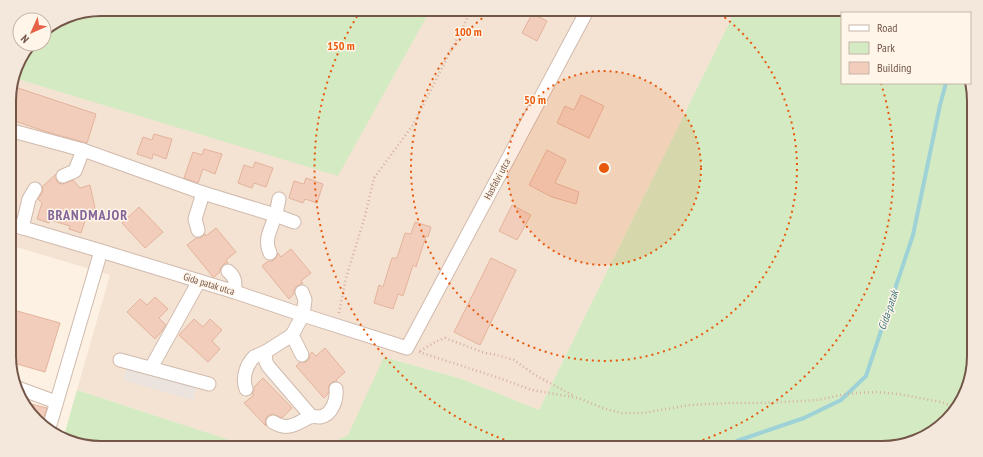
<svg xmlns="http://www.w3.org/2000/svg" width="983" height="457" font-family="'PT Sans Narrow',sans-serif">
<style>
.residential{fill:#f4e2d2}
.industrial{fill:#ebe4de}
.green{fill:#d4eac2}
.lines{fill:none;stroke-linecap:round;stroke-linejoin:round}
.stream{stroke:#9ed2d7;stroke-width:4}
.building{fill:#f2cdbb;stroke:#e4b39b}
.minor-casing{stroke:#d0baad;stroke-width:15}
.path{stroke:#d6b19e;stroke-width:2.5;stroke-dasharray:1 3;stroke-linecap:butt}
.minor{stroke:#fff;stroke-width:13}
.ring{fill:none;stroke:#e8590c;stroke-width:2;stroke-dasharray:2 4}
.labels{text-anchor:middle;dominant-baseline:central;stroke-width:3;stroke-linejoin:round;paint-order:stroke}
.street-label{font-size:10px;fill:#745649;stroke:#fff5e9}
.water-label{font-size:11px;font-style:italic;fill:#407a81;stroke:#fff5e9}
.district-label{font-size:14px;font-weight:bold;letter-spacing:1px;fill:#836598;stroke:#fff5e9}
.rim{fill:none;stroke:#745649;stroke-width:2}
.centre{fill:#e8590c;stroke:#fff5e9;stroke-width:2}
.ring-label{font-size:12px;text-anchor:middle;font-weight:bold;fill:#e8590c;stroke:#fff5e9;stroke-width:3;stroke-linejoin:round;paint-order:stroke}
</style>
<rect width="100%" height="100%" fill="#fcf1e3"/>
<!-- residential -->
<path class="residential" d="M431 9H736L539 410 462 379 385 357 348 435 321 448H254L77 390 110 275 10 245 9 95 14 78 338 175Z"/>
<!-- industrial -->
<path class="industrial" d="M127 366 197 385 193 400 123 380Z"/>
<!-- green -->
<g class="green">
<path d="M101 9H431L338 176 14 78 18 61 31 44H44V30L66 16Z"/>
<path d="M736 9H882L902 13H842V83H970V81L973 89 974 356 967 391 933 432 888 448H321L348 435 384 357 462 379 539 410Z"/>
<path d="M77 390 254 448H101L66 441 63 439Z"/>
</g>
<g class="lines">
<!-- stream -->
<path class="stream" d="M723 447 737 441 804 418 841 400 866 376 913 235 940 105 946 83"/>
</g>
<!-- building -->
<g class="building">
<path d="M532 14 547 21 537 41 522 33Z"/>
<path d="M12 86 96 114 87 143 47 132 9 119V95Z"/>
<path d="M581 95 604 106 589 138 557 123 565 106 574 110Z"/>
<path d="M154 134 172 139 166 159 153 154 152 159 137 154 143 137 152 140Z"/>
<path d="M204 149 222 154 215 174 203 169 198 183 184 178 193 152 202 155Z"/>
<path d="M547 150 566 160 555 183 579 192 576 204 552 197 529 185Z"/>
<path d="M255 162 273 168 266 187 254 183 252 188 238 183 244 165 253 168Z"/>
<path d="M56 174V179L58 183 62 184 66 183 73 180 80 188 90 185 96 213 87 215 81 233 69 229 70 226 60 223 51 220 49 223 37 219 42 203 38 199 42 193 43 190 42 187Z"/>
<path d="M306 178 323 184 317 203 305 199 303 203 289 198 294 181 304 184Z"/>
<path d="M512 205 531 215 517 240 499 231Z"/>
<path d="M139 207 163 232 145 248 122 223Z"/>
<path d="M415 222 431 227 428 237 426 236 416 267 413 265 403 296 398 294 393 309 374 303 379 285 383 287 392 258H397L405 233 411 234Z"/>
<path d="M216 228 236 252 226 260 228 263H225L223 265 220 269V272L214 277H213L187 245 196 238H200L205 234 206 236Z"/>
<path d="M291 249 311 273 301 281 303 284H300L296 287 294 290V294L289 299 262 266 268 261H272L276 258 278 253 281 257Z"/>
<path d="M491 258 516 270 480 345 454 332Z"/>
<path d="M155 297 168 309 159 318 166 325 162 331 155 339 127 312 140 299 147 305Z"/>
<path d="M10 309 60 323 45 372 10 362Z"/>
<path d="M194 319 203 327 210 319 222 330 212 341 220 349 208 362 179 335Z"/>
<path d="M325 348 345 372 336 380 337 381 332 382 329 385 328 394 324 398 296 366 300 362H306L309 359 310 354 312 352 316 356Z"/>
<path d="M263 378 292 408 282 418 273 414 269 415 266 418 265 422 266 426 244 403 254 395 252 394 254 391V387Z"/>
<path d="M31 404 47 408 42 423 28 412Z"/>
</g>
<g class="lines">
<!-- minor casing -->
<g class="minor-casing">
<g id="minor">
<path d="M9 130 83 150 203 193 275 215 294 222"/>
<path d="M63 176 75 171 83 150"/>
<path d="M10 224 101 251 235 292 303 315 407 348 588 9"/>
<path d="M22 228 29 199 35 189"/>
<path d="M198 230 195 219 203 193"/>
<path d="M270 253C263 239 272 229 275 215 277 210 278 205 279 199"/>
<path d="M228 271C236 278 235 282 235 292"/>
<path d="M292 335 302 355"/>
<path d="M267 351C264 356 265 361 268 366L311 416"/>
<path d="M120 360 209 384"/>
<path d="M151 368 199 281"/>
<path d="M18 388 56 402"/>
<path d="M246 389C242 378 246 365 254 357L267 351 292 335 303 315 305 300 302 292"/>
<path d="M273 422C284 429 291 427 302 421 305 420 308 417 311 417 314 416 317 417 320 417 332 415 337 400 336 389"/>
<path d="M49 428 101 251"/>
</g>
</g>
<!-- path -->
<g class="path">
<path d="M339 313 346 278 365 216 374 178 413 125 472 9"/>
<path d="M420 351 437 341 445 338 485 353 493 354 514 360 535 375 574 396"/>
<path d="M419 352 499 378 532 390 578 398 603 408 621 413H643L690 405 730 403H765L818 400 841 395 856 393 876 392 898 394 941 402 954 407"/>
</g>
<!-- minor -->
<use href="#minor" class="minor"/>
</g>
<!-- distance rings -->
<circle cx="604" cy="168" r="97" fill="#e8590c" fill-opacity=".12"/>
<g class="ring">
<circle cx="604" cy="168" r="97"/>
<path d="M715 10A193 193 0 1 1 493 10"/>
<path d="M527 447A290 290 0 0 1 361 10M881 83A290 290 0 0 1 681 447"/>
</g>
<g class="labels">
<!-- street labels -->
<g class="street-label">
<text transform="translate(497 179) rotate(-62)">Hasfalvi utca</text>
<text transform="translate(209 284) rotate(17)">Gida patak utca</text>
</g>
<!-- water labels -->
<g class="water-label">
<text transform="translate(888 310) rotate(-71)">Gida-patak</text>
</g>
<!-- district labels -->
<g class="district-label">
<text x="88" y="215">BRANDMAJOR</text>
</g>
</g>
<!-- crop -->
<path d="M0 0H983V457H0ZM101 16H882A85 85 0 0 1 967 101V356A85 85 0 0 1 882 441H101A85 85 0 0 1 16 356V101A85 85 0 0 1 101 16Z" fill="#f4e8dc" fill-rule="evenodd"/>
<path class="rim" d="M101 16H882A85 85 0 0 1 967 101V356A85 85 0 0 1 882 441H101A85 85 0 0 1 16 356V101A85 85 0 0 1 101 16Z"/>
<circle cx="604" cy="168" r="6" class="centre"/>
<g class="ring-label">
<text x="468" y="36">100 m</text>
<text x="341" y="50">150 m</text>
<text x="535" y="104">50 m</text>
</g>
<!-- legend -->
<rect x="841" y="12" width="130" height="72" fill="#fff5e9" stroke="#c7b5a9"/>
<rect x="849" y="25" width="20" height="6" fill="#ffffff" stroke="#c7b5a9"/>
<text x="877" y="32" font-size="12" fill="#745649">Road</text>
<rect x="849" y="42" width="20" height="12" fill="#d4eac2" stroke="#c7b5a9"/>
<text x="877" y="52" font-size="12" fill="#745649">Park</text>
<rect x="849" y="62" width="20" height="12" fill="#f2cdbb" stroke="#c7b5a9"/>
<text x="877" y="72" font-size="12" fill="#745649">Building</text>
<!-- north arrow -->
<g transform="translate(32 32) rotate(225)"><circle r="19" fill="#fff5e9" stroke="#c7b5a9"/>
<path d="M0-3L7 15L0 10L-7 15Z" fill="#e66248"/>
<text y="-6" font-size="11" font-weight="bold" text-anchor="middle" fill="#745649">N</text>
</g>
</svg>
